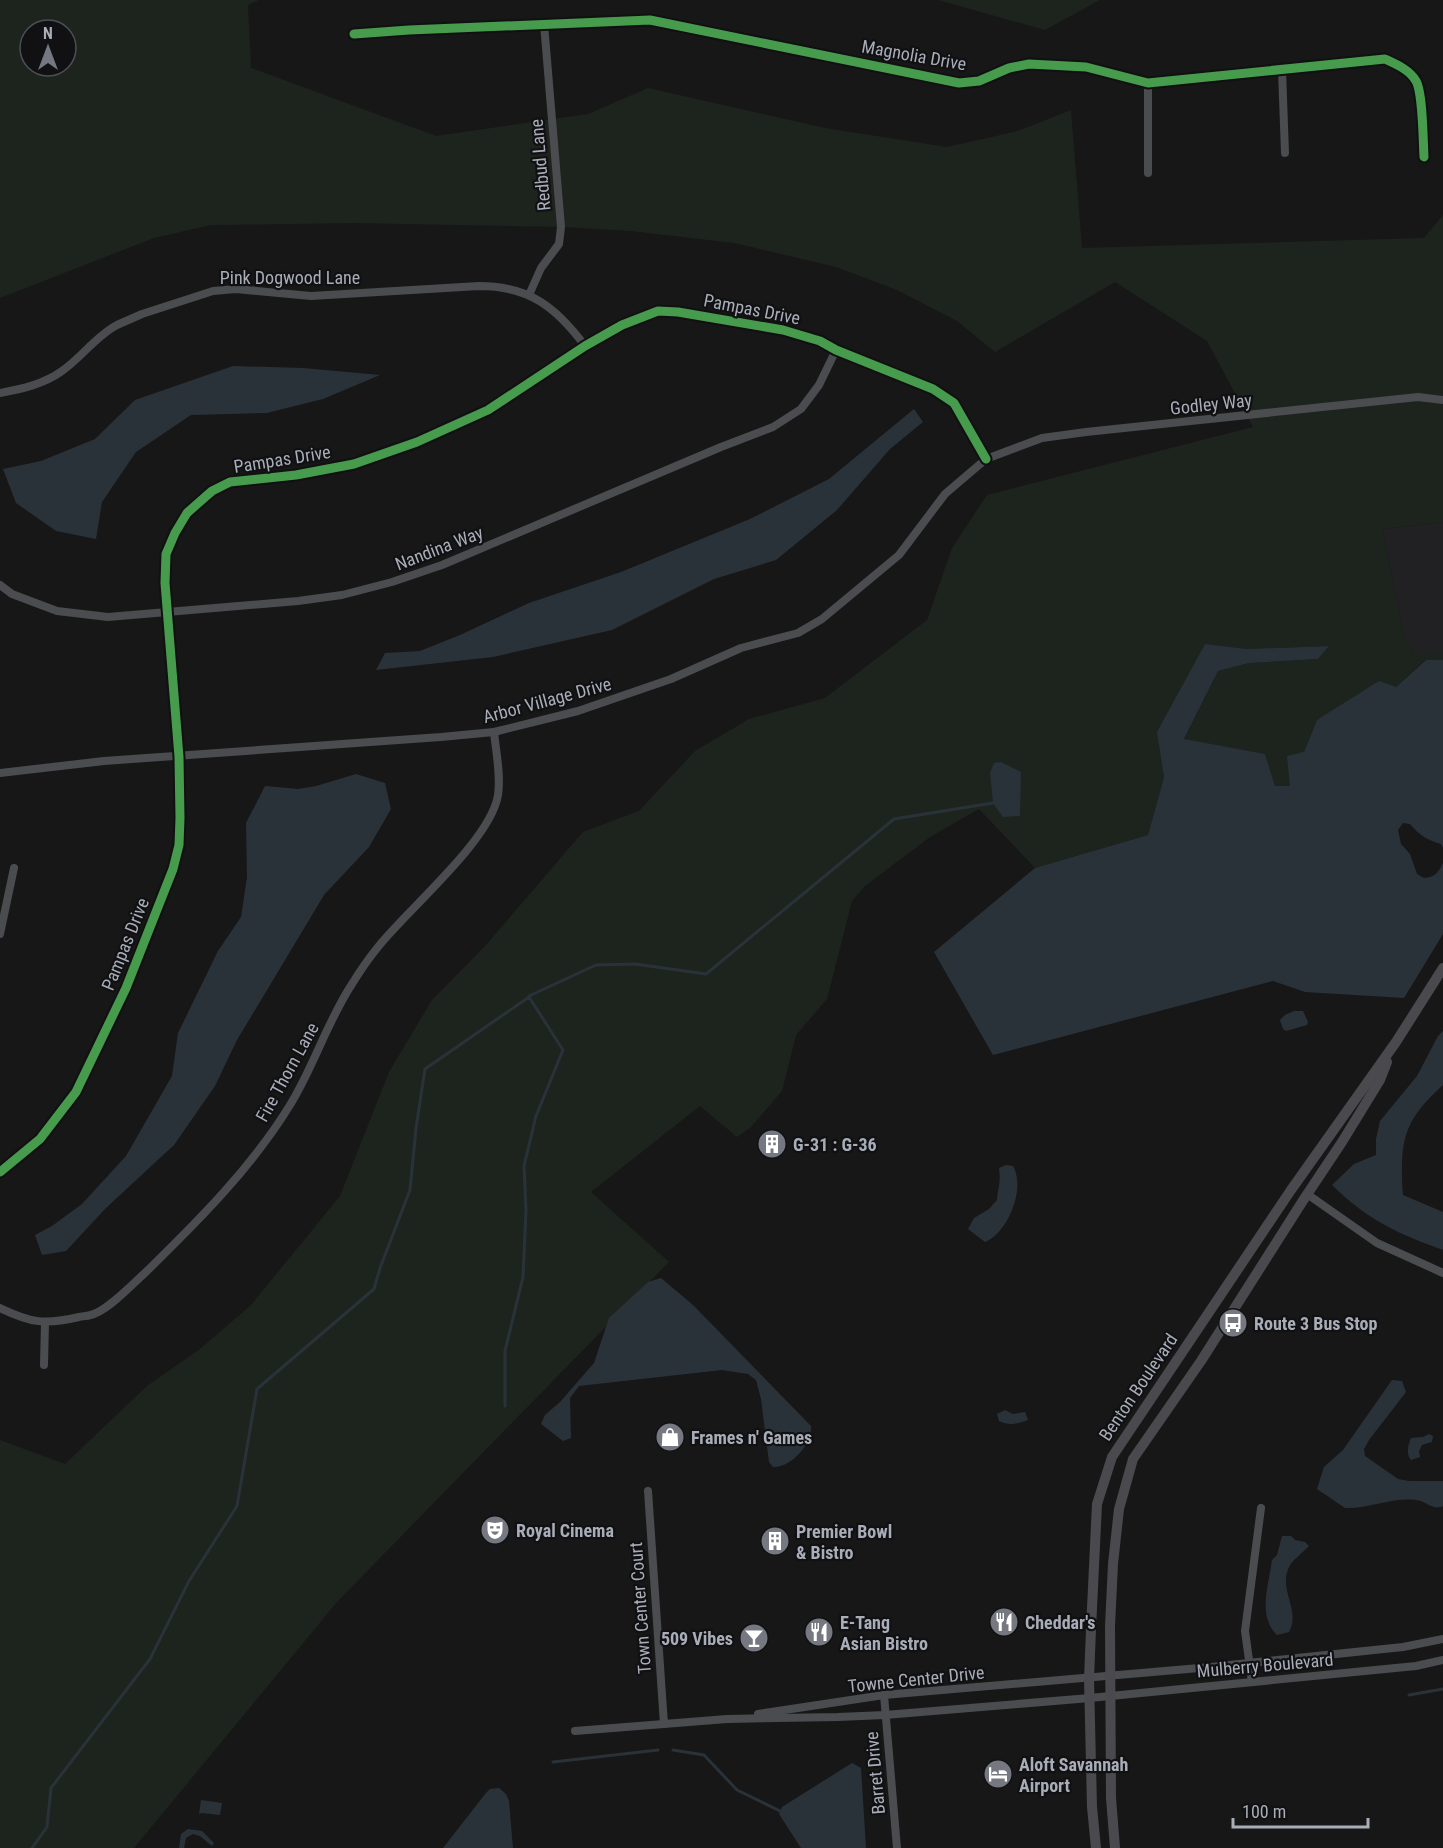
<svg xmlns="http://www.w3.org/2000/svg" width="1443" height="1848" font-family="'Roboto Condensed',sans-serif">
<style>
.built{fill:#212123}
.green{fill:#1d241e;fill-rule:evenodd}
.water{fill:#2a3239}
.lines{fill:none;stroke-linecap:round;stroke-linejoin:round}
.stream{stroke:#2a3239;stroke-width:3}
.street{stroke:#4b4c50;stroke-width:8}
.secondary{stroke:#4a4a4e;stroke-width:10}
.cycleway-casing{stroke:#111113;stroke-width:13}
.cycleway{stroke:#469c4c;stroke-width:9}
.labels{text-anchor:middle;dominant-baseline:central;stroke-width:4.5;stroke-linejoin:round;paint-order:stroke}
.street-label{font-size:18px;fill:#a8adb8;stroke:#111113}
.poi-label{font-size:18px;font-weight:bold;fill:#a8adb8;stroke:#111113;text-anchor:start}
</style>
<rect width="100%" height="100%" fill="#171717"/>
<!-- built -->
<path class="built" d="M1443 522V654H1413L1404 636 1382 529Z"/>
<!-- green -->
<g class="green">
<path d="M0 0H259L248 5 251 68 436 136 588 114 648 88 825 128 947 147 1018 131 1071 110 1082 248 1424 238 1443 215V522L1382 529 1404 636 1413 654H1443V660H1425L1396 687 1317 720 1290 786H1275L1265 754 1184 740 1218 671 1249 663 1318 659 1329 646 1247 649 1205 644 1158 732 1164 777 1148 835 1035 868 979 809 930 837 865 886 852 901 827 999 796 1035 782 1091 751 1127 737 1137 700 1106 591 1192 669 1262 337 1602 134 1848H0V1440L65 1464 147 1386 200 1349 251 1305 340 1196 389 1072 432 1000 486 945 583 832 639 811 695 751 749 719 825 698 927 620 952 548 987 495 1253 427 1207 341 1115 282 995 352 957 321 897 290 836 267 734 243 631 231 564 227 355 223 211 225 154 238 0 298ZM30 30H66V66H30Z"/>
<path d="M938 0H1100L1045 30Z"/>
</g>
<!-- water -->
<g class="water">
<path d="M233 366 303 368 380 375 323 399 267 413 191 415 136 452 102 502 96 539 56 531 16 503 3 469 41 461 95 439 135 400Z"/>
<path d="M914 409 923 422 890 449 837 510 776 560 714 579 612 630 493 657 376 670 385 653 420 651 460 635 529 603 621 572 750 519 829 479Z"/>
<path d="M1205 644 1247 649 1329 646 1318 659 1249 663 1218 671 1184 739 1265 754 1275 786H1290L1287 756 1304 752 1317 720 1379 681 1396 687 1426 660H1443V848L1441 844C1427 840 1419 835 1410 824L1403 823 1398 830 1401 844 1410 854 1417 874 1424 878C1435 877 1438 873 1443 863V934L1404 998 1305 992 1273 981 993 1055 934 952 1035 868 1148 835 1164 777 1157 732Z"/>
<path d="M1001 762 1021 772 1020 816 1003 817 993 803 990 773 994 763Z"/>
<path d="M356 774 385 783 391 809 369 847 324 895 237 1040 215 1086 174 1145 106 1208 66 1251 42 1255 35 1235 52 1226 82 1204 126 1156 172 1076 178 1033 218 951 241 917 247 877 246 823 265 786 298 789 316 786Z"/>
<path d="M1294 1011H1303L1308 1022 1307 1025 1286 1031 1283 1029 1280 1020 1285 1015Z"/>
<path d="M1443 1031V1085C1402 1122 1400 1142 1403 1195L1443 1212V1250C1396 1233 1368 1220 1332 1185L1354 1164 1376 1155V1139L1380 1121 1417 1076 1438 1036Z"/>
<path d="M1006 1165 1013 1166C1026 1188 1008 1233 985 1242L968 1229 974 1218 989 1209 997 1200C998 1187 1001 1183 999 1168Z"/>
<path d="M661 1278 693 1305 811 1426C813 1443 791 1468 773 1467L769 1462 761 1399 756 1380 748 1374 722 1370 579 1386 570 1398 571 1438 563 1441 541 1424 545 1415 560 1402 594 1363 609 1318 648 1282Z"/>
<path d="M1392 1380 1402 1381 1406 1392 1369 1440 1364 1449 1365 1456 1398 1479 1409 1481H1443V1506C1432 1511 1427 1501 1416 1500 1393 1497 1368 1509 1345 1508L1317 1489 1324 1467 1343 1450Z"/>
<path d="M1005 1410 1013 1414 1025 1412 1028 1420C1017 1424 1009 1426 999 1421L997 1414Z"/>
<path d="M1429 1434 1433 1436 1432 1442 1422 1445 1419 1451 1420 1457 1411 1460C1406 1455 1408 1444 1411 1438L1423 1437Z"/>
<path d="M1282 1536H1291L1295 1540 1305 1542 1309 1546C1303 1553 1293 1559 1289 1567 1278 1590 1301 1611 1289 1632L1277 1635C1257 1616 1269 1584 1272 1560L1277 1555Z"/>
<path d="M852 1763 861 1768 866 1848H801L779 1814 782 1807Z"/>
<path d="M499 1788 506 1794 509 1801 513 1848H443L486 1793 490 1789Z"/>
<path d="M201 1800 222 1803 220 1815 202 1813 199 1814Z"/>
<path d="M188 1829 202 1831 214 1843 212 1846 200 1836 193 1834 186 1838 184 1848H179L181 1834Z"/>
</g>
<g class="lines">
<!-- stream -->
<g class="stream">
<path d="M529 996 596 965 635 964 706 974 894 819 993 803"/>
<path d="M1409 1695 1443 1689"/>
<path d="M673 1750 704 1755 737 1790 780 1811"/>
<path d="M553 1762 658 1750"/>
<path d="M32 1848 47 1827 51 1788 150 1659 189 1581 237 1506 257 1389 374 1289 380 1268 410 1190 416 1128 425 1069 529 997 563 1050 536 1116 524 1166 526 1210 523 1277 505 1351V1406"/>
</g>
<!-- street -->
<g class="street">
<path d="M354 34 409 30 650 20 959 83 979 81 1009 68 1029 64 1086 67 1148 83 1385 59C1396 64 1410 70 1416 81 1423 93 1423 141 1424 157"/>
<path d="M1282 70 1285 153"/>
<path d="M1148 83V173"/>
<path d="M529 295 541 268 559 244 561 227 544 24"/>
<path d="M0 393C22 389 44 384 62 371 82 357 96 336 117 325L142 314 213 291 236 289 311 296 479 286C529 286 556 307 585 346"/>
<path d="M0 585 12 594 57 611 108 617 298 601 342 595 392 582 442 565 721 447 773 427 801 409 819 385 836 350"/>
<path d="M0 773 104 761 441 737 494 732 578 711 671 679 741 648 798 633 822 619 899 555 945 494 986 459 1042 438 1086 432 1418 397 1443 400"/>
<path d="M0 934 14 868"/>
<path d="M0 1172 40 1139 76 1092 126 988 173 869 179 845 180 818 179 757 165 583 166 554 175 533 187 513 212 491 230 482 296 475 354 464 417 442 488 410 585 346 622 325 658 311 678 312 783 330 820 341 836 350 933 389 954 403 986 459"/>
<path d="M1307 1194 1377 1243 1443 1273"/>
<path d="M0 1308C31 1323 45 1325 79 1317 84 1316 91 1316 96 1313 111 1307 136 1281 148 1270 200 1219 252 1167 290 1105 314 1066 327 1022 352 984 360 971 369 958 378 947 408 909 491 840 498 795 501 775 496 752 494 732"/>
<path d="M44 1365 45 1322"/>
<path d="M648 1491 664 1724"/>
<path d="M1252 1682 1245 1631 1261 1508"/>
<path d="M884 1695 897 1848"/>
<path d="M758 1714 884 1695 1211 1667 1403 1647 1443 1639"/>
<path d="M575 1731 727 1719 838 1717 885 1715 1090 1698 1416 1666 1443 1660"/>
</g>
<!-- secondary -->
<g class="secondary">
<path d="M1096 1848 1092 1807 1089 1679 1091 1629 1097 1504 1112 1457 1291 1190 1396 1042 1443 968"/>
<path d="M1115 1848 1111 1798 1110 1626 1113 1564 1119 1509 1133 1459 1201 1361 1304 1199 1342 1142 1380 1080 1387 1062"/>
</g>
<!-- cycleway casing -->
<g class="cycleway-casing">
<g id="cycleway">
<path d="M354 34 409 30 650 20 959 83 979 81 1009 68 1029 64 1086 67 1148 83 1385 59C1396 64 1410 70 1416 81 1423 93 1423 141 1424 157"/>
<path d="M0 1172 40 1139 76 1092 126 988 173 869 179 845 180 818 179 757 165 583 166 554 175 533 187 513 212 491 230 482 296 475 354 464 417 442 488 410 585 346 622 325 658 311 678 312 783 330 820 341 836 350 933 389 954 403 986 459"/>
</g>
</g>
<!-- cycleway -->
<use href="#cycleway" class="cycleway"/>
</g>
<!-- icons -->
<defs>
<g id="building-disc" transform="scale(1.5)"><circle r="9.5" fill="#757880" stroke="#111113"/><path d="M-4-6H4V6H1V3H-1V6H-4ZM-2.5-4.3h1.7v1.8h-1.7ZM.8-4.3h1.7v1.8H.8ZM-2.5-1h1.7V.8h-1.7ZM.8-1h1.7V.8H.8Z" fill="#fff"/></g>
<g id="bus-disc" transform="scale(1.5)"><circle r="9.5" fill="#757880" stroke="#111113"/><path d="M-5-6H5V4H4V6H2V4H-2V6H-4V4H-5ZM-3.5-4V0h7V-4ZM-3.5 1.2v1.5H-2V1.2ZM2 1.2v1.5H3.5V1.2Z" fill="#fff"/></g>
<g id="shop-disc" transform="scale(1.5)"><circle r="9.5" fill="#757880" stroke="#111113"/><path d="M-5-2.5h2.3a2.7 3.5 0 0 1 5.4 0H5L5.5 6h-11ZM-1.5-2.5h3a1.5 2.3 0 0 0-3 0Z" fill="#fff"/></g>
<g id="theatre-disc" transform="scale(1.5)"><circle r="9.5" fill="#757880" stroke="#111113"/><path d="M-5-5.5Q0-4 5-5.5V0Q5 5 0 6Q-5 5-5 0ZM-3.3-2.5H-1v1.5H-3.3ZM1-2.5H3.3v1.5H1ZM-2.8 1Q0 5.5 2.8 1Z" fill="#fff"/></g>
<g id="restaurant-disc" transform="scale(1.5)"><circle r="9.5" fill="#757880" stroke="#111113"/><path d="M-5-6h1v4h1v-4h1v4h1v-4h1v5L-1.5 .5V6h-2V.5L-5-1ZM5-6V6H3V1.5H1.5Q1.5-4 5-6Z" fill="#fff"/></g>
<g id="bar-disc" transform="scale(1.5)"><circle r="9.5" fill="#757880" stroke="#111113"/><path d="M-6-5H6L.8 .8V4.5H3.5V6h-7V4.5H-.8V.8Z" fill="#fff"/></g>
<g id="hotel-disc" transform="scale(1.5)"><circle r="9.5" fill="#757880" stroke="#111113"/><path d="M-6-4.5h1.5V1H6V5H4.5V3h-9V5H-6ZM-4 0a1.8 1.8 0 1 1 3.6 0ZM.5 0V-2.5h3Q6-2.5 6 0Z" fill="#fff"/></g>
</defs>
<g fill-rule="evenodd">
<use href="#building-disc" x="772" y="1144"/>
<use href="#bus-disc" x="1233" y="1323"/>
<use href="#shop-disc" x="670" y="1437"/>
<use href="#theatre-disc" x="495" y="1530"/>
<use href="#building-disc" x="775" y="1541"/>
<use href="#restaurant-disc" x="1004" y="1622"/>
<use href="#restaurant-disc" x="819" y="1632"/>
<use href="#bar-disc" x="754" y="1638"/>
<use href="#hotel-disc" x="998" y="1774"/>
</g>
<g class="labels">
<!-- street labels -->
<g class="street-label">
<text transform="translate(914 55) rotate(10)">Magnolia Drive</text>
<text transform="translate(540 165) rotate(-95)">Redbud Lane</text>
<text x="290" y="277">Pink Dogwood Lane</text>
<text transform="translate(752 309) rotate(11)">Pampas Drive</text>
<text transform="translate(1211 404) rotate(-6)">Godley Way</text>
<text transform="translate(282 459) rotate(-9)">Pampas Drive</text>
<text transform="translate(439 548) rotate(-21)">Nandina Way</text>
<text transform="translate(547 700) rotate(-15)">Arbor Village Drive</text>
<text transform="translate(125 944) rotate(-68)">Pampas Drive</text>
<text transform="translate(287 1072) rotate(-61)">Fire Thorn Lane</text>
<text transform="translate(1138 1387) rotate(-56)">Benton Boulevard</text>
<text transform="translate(640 1608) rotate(-94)">Town Center Court</text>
<text transform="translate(1265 1665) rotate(-5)">Mulberry Boulevard</text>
<text transform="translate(916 1679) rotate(-6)">Towne Center Drive</text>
<text transform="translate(875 1773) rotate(-95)">Barret Drive</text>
</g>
<!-- poi labels -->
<g class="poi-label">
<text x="793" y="1144">G-31 : G-36</text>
<text x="1254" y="1323">Route 3 Bus Stop</text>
<text x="691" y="1437">Frames n' Games</text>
<text x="516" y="1530">Royal Cinema</text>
<text x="796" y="1531">Premier Bowl<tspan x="796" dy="21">&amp; Bistro</tspan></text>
<text x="840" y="1622">E-Tang<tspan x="840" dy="21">Asian Bistro</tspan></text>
<text x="1025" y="1622">Cheddar's</text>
<text x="733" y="1638" text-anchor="end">509 Vibes</text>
<text x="1019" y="1764">Aloft Savannah<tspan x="1019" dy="21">Airport</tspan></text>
</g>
</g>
<!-- north arrow -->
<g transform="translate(48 48)"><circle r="28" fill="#111113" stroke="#4d4f55" stroke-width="1.5"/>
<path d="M0-4.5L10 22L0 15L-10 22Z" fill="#757880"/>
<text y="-9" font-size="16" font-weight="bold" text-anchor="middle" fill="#a8adb8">N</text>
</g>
<!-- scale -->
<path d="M1233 1818v9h135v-9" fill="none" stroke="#a8adb8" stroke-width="3"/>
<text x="1242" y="1818" font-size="18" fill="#a8adb8" stroke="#111113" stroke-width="4.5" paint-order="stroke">100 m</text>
</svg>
